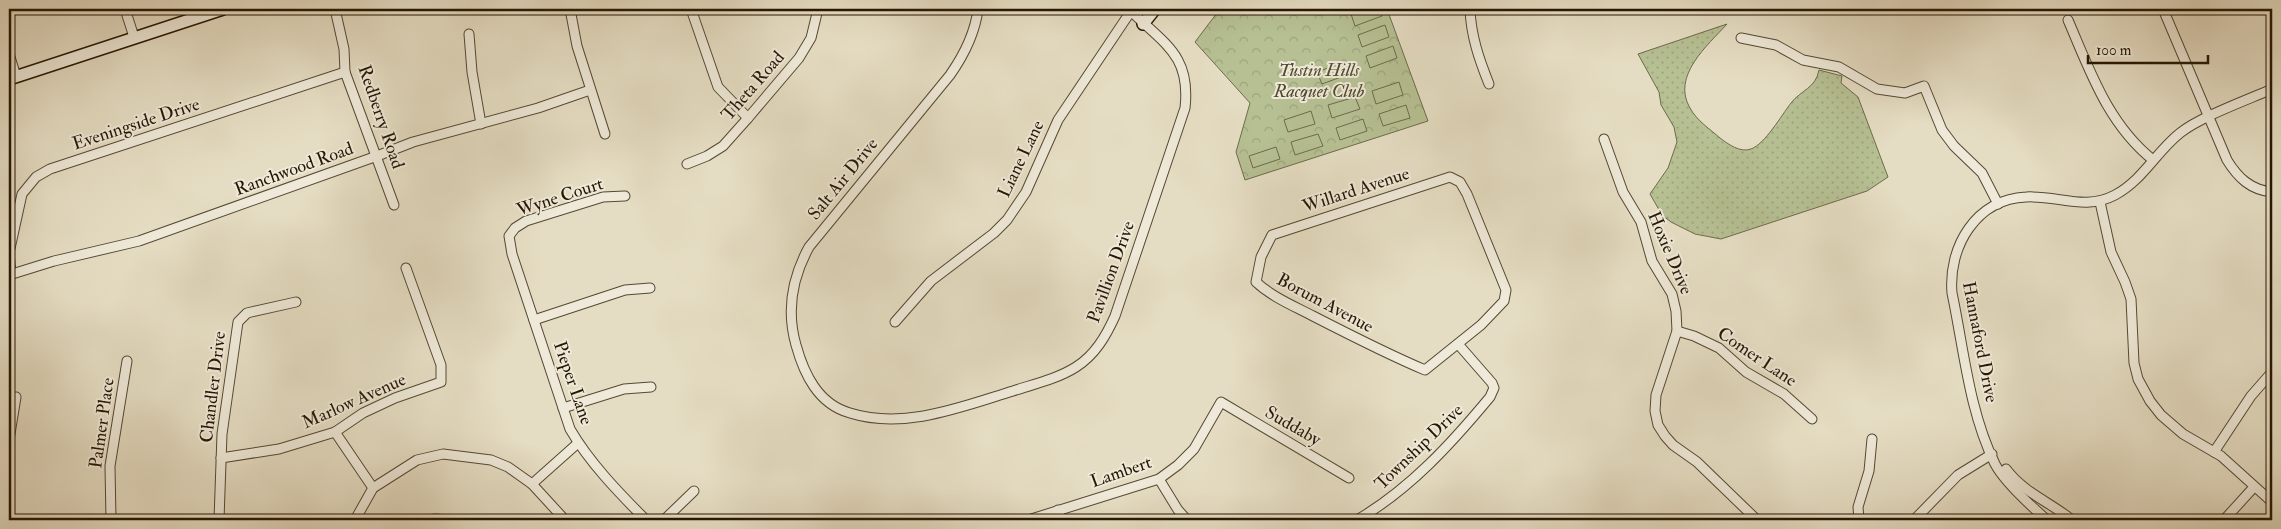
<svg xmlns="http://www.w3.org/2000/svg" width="2281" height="529" font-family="'IM FELL Double Pica',serif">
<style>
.grass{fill:url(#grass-dots);stroke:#6e6b4b}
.park{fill:url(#park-crowns);stroke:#6e6b4b}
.garden{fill:#b6c093;stroke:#6e6b4b}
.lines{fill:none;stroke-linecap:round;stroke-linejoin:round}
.street-casing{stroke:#564833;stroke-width:11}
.secondary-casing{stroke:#261603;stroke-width:14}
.street{stroke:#eee9d8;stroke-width:9}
.secondary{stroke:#eee9d8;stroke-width:11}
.labels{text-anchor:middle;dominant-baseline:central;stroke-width:4;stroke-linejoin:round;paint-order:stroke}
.park-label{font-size:18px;font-style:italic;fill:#51492e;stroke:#eee9d8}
.street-label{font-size:18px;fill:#261603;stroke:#eee9d8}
</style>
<defs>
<pattern id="grass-dots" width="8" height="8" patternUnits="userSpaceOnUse" patternTransform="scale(1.25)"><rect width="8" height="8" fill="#b6c093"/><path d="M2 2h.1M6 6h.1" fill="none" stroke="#9ca47d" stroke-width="1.8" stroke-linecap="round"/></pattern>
<pattern id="park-crowns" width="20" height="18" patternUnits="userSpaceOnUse" patternTransform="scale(1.25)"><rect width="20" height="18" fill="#b6c093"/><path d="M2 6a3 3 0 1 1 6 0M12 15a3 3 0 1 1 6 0" fill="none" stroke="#9ca47d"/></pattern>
</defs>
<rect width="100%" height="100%" fill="#e5ddc3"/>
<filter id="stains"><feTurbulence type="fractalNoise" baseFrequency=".004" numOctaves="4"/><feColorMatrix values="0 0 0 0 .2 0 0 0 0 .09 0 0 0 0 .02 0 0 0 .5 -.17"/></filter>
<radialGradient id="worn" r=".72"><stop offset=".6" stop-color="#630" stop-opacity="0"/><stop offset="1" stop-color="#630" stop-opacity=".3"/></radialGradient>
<!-- grass -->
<path class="grass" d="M1727 24C1708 45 1671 76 1690 108 1697 121 1710 129 1720 138 1728 144 1740 153 1751 149 1765 144 1781 116 1791 103 1801 90 1816 88 1819 70L1842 76 1841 83 1858 97 1888 177 1867 191 1721 239 1695 234 1671 222 1662 215 1650 194 1668 168 1677 142 1674 127 1661 105 1659 92 1638 54Z"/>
<!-- park -->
<path class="park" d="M1220 9H1387L1428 121 1245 180 1236 152 1250 103 1195 42Z"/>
<!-- garden -->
<g class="garden">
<path d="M1365 9H1379L1382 16 1355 26 1351 14Z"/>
<path d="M1385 25 1389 37 1362 47 1358 35Z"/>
<path d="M1393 46 1397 58 1370 68 1366 56Z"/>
<path d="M1344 62 1349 74 1322 84 1317 72Z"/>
<path d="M1399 82 1403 95 1376 104 1372 91Z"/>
<path d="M1355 97 1360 109 1332 118 1328 105Z"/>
<path d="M1406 105 1410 118 1383 126 1379 114Z"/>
<path d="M1311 111 1315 124 1288 132 1284 120Z"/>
<path d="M1363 119 1367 131 1340 140 1336 128Z"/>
<path d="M1318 134 1323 146 1295 155 1291 142Z"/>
<path d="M1276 147 1280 159 1253 168 1249 156Z"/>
</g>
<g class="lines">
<!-- street casing -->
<g class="street-casing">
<g id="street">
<path d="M125 9 134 37"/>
<path d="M335 9 344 49 345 72 394 205"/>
<path d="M570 9 577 46 605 134"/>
<path d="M691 9 718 87 748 118"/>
<path d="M1470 9C1471 36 1479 59 1489 84"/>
<path d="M2163 9 2227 160C2238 178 2251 190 2272 192"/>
<path d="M2068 20C2090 71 2108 124 2153 160"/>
<path d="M469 34 472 72 481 124"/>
<path d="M1741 38 1776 45 1803 60 1839 67 1877 89 1905 93 1924 86 1942 130 1954 146 1982 173 1998 204"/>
<path d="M9 54 16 76"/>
<path d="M1604 139 1623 192 1641 222 1652 261 1672 294 1676 311 1677 331 1656 395 1655 411 1658 425 1665 436 1673 445 1697 462 1757 520"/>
<path d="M687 164 707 156 723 146 748 118 799 58 811 38 818 9"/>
<path d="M1450 177 1460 182 1467 194 1506 290 1504 301 1481 325 1425 370C1387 354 1350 335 1313 316 1294 306 1272 297 1256 282L1261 257 1272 235Z"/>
<path d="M625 196 603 197 526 221 515 228 509 236 512 254 570 429C589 462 619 493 646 520"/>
<path d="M2100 202 2111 252 2125 282 2131 299 2134 363 2138 379 2150 401 2161 415 2183 434 2221 456 2272 502"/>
<path d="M11 274 9 253 22 194 36 177 50 169 345 72"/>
<path d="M9 275 54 261 139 241 377 156 413 142 538 108 590 90"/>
<path d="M534 320 625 290 650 288"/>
<path d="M895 322 931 281 994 233 1007 220 1026 192 1058 120 1131 11C1164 44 1191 55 1185 108L1115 316C1106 336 1095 355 1076 367 1057 379 1034 384 1013 391 961 407 904 430 850 413 818 404 804 374 796 345 786 310 792 278 809 247L950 75C964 55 975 34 978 9"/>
<path d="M1677 331 1694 336 1719 348 1746 372 1784 394 1812 419"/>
<path d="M563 408 624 389 651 387"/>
<path d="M335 432 373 488"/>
<path d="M9 440 16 397"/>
<path d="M2214 452 2251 396 2272 372"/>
<path d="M221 458 279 449 335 432 363 413 395 398 441 382V365L406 268"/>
<path d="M2006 469C2024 493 2050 502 2072 520"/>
<path d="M1159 479 1178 510 1187 520"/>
<path d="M532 484 578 443"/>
<path d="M1058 510 1061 520"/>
<path d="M111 520 110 466 127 361"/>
<path d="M219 520 222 434 238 322 247 313 296 302"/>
<path d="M355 520 373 488 417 460 443 454 491 460 508 467 532 484 565 520"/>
<path d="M425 520 436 519 447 520"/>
<path d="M664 520 694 491"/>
<path d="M1028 520 1159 479 1178 465 1194 449 1221 402 1349 478"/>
<path d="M1357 520C1410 489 1451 444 1490 397L1494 388 1492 383 1458 344"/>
<path d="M1859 520 1858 507 1869 471 1872 439"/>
<path d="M1914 520 1958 475 1992 454"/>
<path d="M2047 520C2031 506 2005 483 1995 464 1969 411 1964 350 1952 293 1948 247 1976 199 2026 197 2058 195 2085 211 2115 195 2143 180 2156 152 2180 133 2200 117 2247 100 2272 89"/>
<path d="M2224 520 2254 487"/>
</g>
</g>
<!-- secondary casing -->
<g class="secondary-casing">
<g id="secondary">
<path d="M1130 9 1131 11"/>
<path d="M1143 24 1155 9"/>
<path d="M9 79 223 9"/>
</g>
</g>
<!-- street -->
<use href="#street" class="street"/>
<!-- secondary -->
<use href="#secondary" class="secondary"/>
</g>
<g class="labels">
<!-- park labels -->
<g class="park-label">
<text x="1319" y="70">Tustin Hills<tspan x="1319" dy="21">Racquet Club</tspan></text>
</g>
<!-- street labels -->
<g class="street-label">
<text transform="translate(753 86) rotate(-49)">Theta Road</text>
<text transform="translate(381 117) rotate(71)">Redberry Road</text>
<text transform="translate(136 124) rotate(-18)">Eveningside Drive</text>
<text transform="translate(1021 159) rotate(-64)">Liane Lane</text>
<text transform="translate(294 169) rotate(-20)">Ranchwood Road</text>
<text transform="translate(843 179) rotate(-51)">Salt Air Drive</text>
<text transform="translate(1356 190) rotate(-18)">Willard Avenue</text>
<text transform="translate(560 197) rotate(-18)">Wyne Court</text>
<text transform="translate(1670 253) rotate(67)">Hoxie Drive</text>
<text transform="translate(1111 272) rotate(-70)">Pavillion Drive</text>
<text transform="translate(1325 303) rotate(28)">Borum Avenue</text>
<text transform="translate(1980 342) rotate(79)">Hannaford Drive</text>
<text transform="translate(1757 357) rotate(34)">Comer Lane</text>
<text transform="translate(573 383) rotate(71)">Pieper Lane</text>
<text transform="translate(213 387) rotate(-83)">Chandler Drive</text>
<text transform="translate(354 401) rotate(-24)">Marlow Avenue</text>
<text transform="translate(102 423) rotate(-82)">Palmer Place</text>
<text transform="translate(1293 426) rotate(30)">Suddaby</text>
<text transform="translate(1419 447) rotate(-44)">Township Drive</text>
<text transform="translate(1121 472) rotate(-19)">Lambert</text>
</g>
</g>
<!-- margin -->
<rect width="2281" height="529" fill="none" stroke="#e5ddc3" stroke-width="30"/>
<rect x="10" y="10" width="2261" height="509" fill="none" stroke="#261603" stroke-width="2.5"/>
<rect x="15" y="15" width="2251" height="499" fill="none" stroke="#261603"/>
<!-- scale -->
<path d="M2088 55v8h120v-8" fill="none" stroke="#261603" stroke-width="2.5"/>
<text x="2096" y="55" font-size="15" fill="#261603" stroke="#eee9d8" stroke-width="4" paint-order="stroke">100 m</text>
<rect width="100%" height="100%" filter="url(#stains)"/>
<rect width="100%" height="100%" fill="url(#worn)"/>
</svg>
